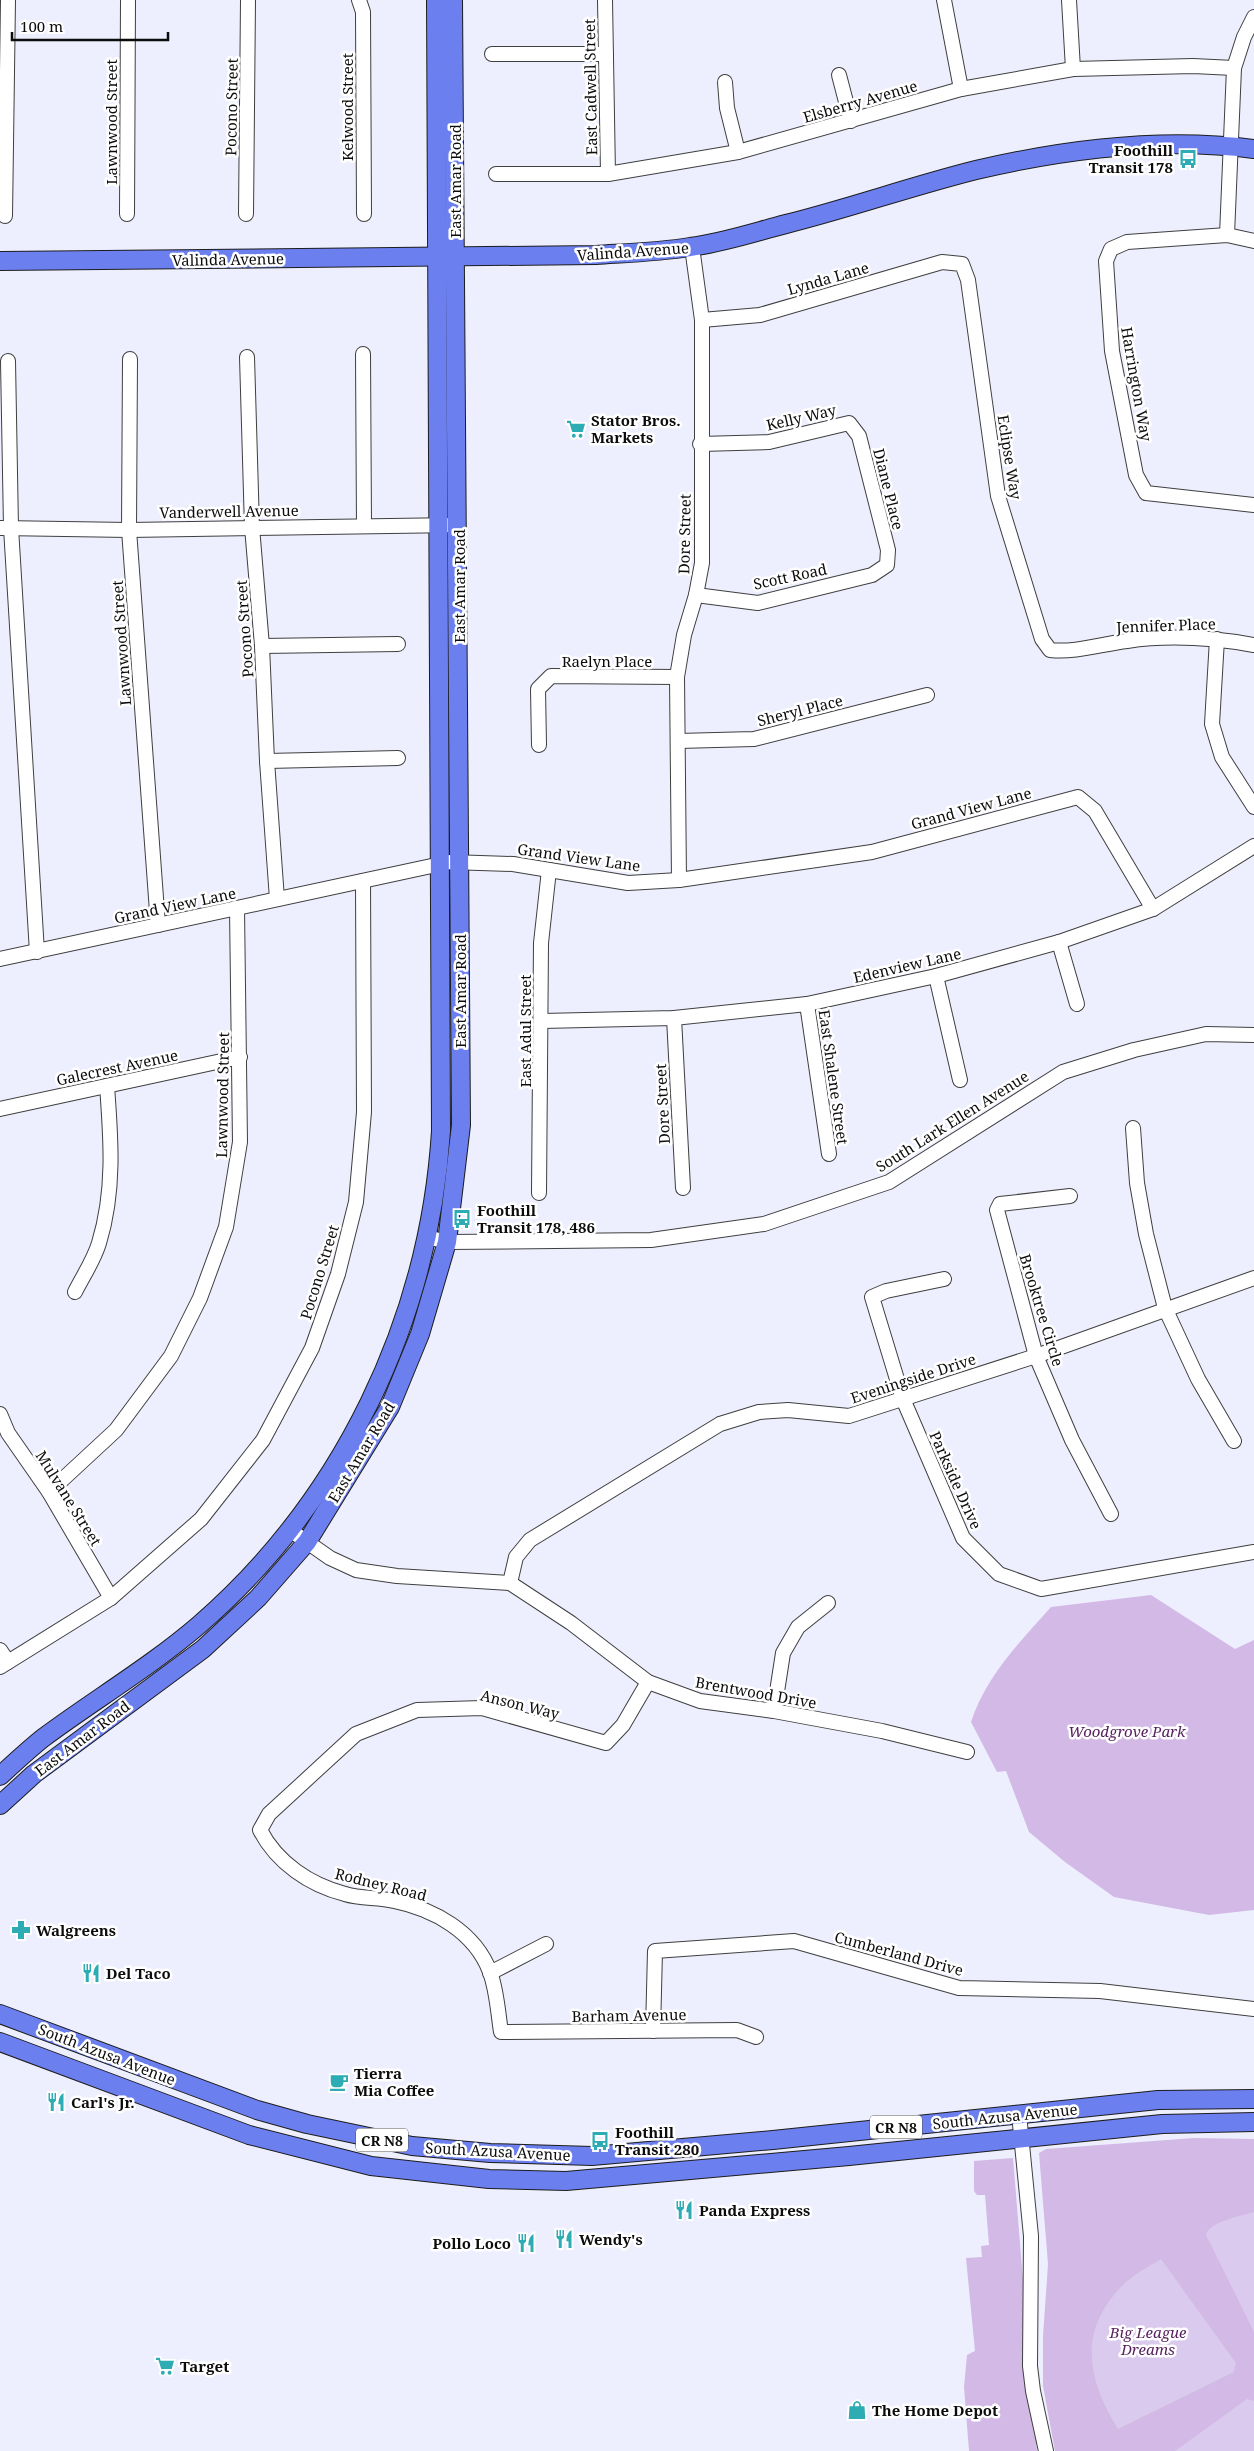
<svg xmlns="http://www.w3.org/2000/svg" width="1254" height="2451" font-family="'Noto Serif',serif">
<style>
.green{fill:#d3b9e6}
.pitch{fill:#dacaed}
.lines{fill:none;stroke-linecap:round;stroke-linejoin:round}
.minor-casing{stroke:#3f3f3f;stroke-width:16}
.major-casing{stroke:#1d1d1d;stroke-width:20}
.minor{stroke:#fff;stroke-width:14}
.major{stroke:#6c7fef;stroke-width:18}
.labels{text-anchor:middle;dominant-baseline:central;stroke-width:5;stroke-linejoin:round;paint-order:stroke}
.shield{fill:#fff;stroke:#555;stroke-width:1}
.shield-label{font-size:14px;font-weight:bold;fill:#0c0c0c}
.street-label{font-size:15px;fill:#0c0c0c;stroke:#fff}
.poi-label{font-size:15px;font-weight:bold;fill:#0c0c0c;stroke:#fff;text-anchor:start}
.park-label{font-size:15px;font-style:italic;fill:#58215f;stroke:#fff}
</style>
<rect width="100%" height="100%" fill="#edeffe"/>
<!-- green -->
<g class="green">
<path d="M1151 1595 1235 1649 1254 1640V1910L1209 1915 1114 1897 1065 1862 1029 1832 1006 1771 997 1772 971 1722C986 1676 1019 1643 1051 1607Z"/>
<path d="M1194 2138 1254 2139V2451H1055L1043 2386V2336L1048 2264 1039 2153 1046 2149Z"/>
<path d="M1013 2158 1037 2451H969L964 2387 967 2355 975 2351 966 2258 982 2257 981 2246 989 2245 985 2195H977L974 2191V2161Z"/>
</g>
<!-- pitch -->
<g class="pitch">
<path d="M1254 2212V2332L1206 2235C1208 2222 1241 2216 1254 2212Z"/>
<path d="M1161 2259 1236 2363 1234 2372 1118 2429C1086 2377 1077 2329 1126 2282 1136 2273 1150 2266 1161 2259Z"/>
<path d="M1247 2399 1254 2401V2451H1175Z"/>
</g>
<g class="lines">
<!-- minor casing -->
<g class="minor-casing">
<g id="minor">
<path d="M359 0 363 12 364 214"/>
<path d="M605 0 608 174"/>
<path d="M944 0 961 89"/>
<path d="M1069 0 1073 69"/>
<path d="M492 54H606"/>
<path d="M839 75 851 121"/>
<path d="M725 82 727 108 738 152"/>
<path d="M496 174H608L738 152 961 89 1073 69 1193 66 1234 68"/>
<path d="M127 214 128 0"/>
<path d="M246 214 248 0"/>
<path d="M5 216 8 0"/>
<path d="M1227 235 1234 68 1244 37 1254 17"/>
<path d="M1254 241 1227 235 1127 242 1111 249 1106 261 1112 351 1136 475 1146 493 1254 505"/>
<path d="M702 320 760 315 942 262 962 264 968 280 998 496 1042 639 1050 650C1075 653 1102 644 1127 641 1167 635 1214 638 1254 645"/>
<path d="M363 354 364 525"/>
<path d="M247 357 252 527 262 646 267 761 277 899"/>
<path d="M130 359 129 530 158 925"/>
<path d="M8 361 11 528 37 952"/>
<path d="M0 528 129 530 458 525"/>
<path d="M696 595 758 603 872 575 887 565 888 550 859 436 849 423 769 442 700 444"/>
<path d="M1217 639 1212 724 1222 757 1254 807"/>
<path d="M262 646 398 644"/>
<path d="M678 741 754 739 927 695"/>
<path d="M539 745 538 689 551 676 677 677"/>
<path d="M267 761 398 758"/>
<path d="M679 880 677 677 684 635 696 595 702 563V320L692 247"/>
<path d="M1059 942 1077 1004"/>
<path d="M0 959 450 862 513 864 628 883 679 880 872 852 1078 797 1095 811 1153 909"/>
<path d="M936 976 960 1080"/>
<path d="M807 1004 829 1154"/>
<path d="M674 1018 683 1188"/>
<path d="M542 1021 674 1018 807 1004 936 976 1059 942 1153 909 1254 846"/>
<path d="M0 1109 240 1057"/>
<path d="M1133 1128 1137 1183 1146 1234 1165 1308 1198 1379 1234 1441"/>
<path d="M539 1193 541 943 549 870"/>
<path d="M1070 1196 1000 1204 997 1210 1036 1356 1072 1440 1111 1514"/>
<path d="M427 1237 447 1242 651 1240 764 1224 889 1182 1063 1072 1134 1050 1206 1034 1254 1035"/>
<path d="M944 1279 886 1291 872 1297 903 1399 963 1538 999 1574 1041 1589 1254 1552"/>
<path d="M75 1292C83 1276 94 1260 99 1243 115 1191 111 1139 107 1086"/>
<path d="M0 1414 8 1433 49 1492 111 1598"/>
<path d="M49 1492 116 1430 171 1356 200 1298 226 1227 240 1142 237 908"/>
<path d="M290 1530 330 1558 356 1570 397 1576 510 1583 571 1623 648 1682 700 1701 774 1711 882 1731 967 1752"/>
<path d="M510 1583 516 1557 530 1540 720 1424 759 1412 788 1410 849 1416 1036 1356 1254 1278"/>
<path d="M0 1650 8 1662"/>
<path d="M0 1667 111 1598 201 1519 263 1440 312 1348 338 1274 356 1202 364 1112 363 881"/>
<path d="M648 1682 623 1725 606 1743 482 1708 417 1710 356 1734 269 1814 260 1830C277 1863 310 1885 345 1894 361 1899 378 1897 394 1901 434 1909 475 1932 490 1972 497 1991 498 2013 501 2032L737 2030 756 2037"/>
<path d="M774 1711 783 1653 798 1627 828 1603"/>
<path d="M490 1973 546 1944"/>
<path d="M653 2031 655 1951 794 1941 959 1988 1100 1991 1254 2009"/>
<path d="M1019 2114 1031 2236 1030 2366 1033 2391 1046 2451"/>
</g>
</g>
<!-- major casing -->
<g class="major-casing">
<g id="major">
<path d="M0 261 596 255C627 253 659 252 690 247 722 243 755 232 786 224 850 208 912 186 976 170 1066 149 1162 137 1254 149"/>
<path d="M0 1776C14 1763 28 1750 43 1738 94 1700 150 1667 199 1625 343 1500 429 1321 441 1131L436 0"/>
<path d="M0 1805 34 1774 203 1649 258 1598 307 1542 390 1407 420 1334 447 1242 461 1125 453 0"/>
<path d="M0 2014 257 2110 307 2124 412 2146 490 2153 592 2156 773 2140 1158 2100 1254 2099"/>
<path d="M0 2042 249 2135 371 2166 489 2179 566 2181 849 2156 1162 2124 1254 2122"/>
</g>
</g>
<!-- minor -->
<use href="#minor" class="minor"/>
<!-- major -->
<use href="#major" class="major"/>
</g>
<!-- icons -->
<defs>
<g id="bus-bare" transform="scale(1.5)"><path d="M-5-6H5V4H4V6H2V4H-2V6H-4V4H-5ZM-3.5-4V0h7V-4ZM-3.5 1.2v1.5H-2V1.2ZM2 1.2v1.5H3.5V1.2Z" fill="#2eacb3" stroke="#fff" stroke-width="2.5" paint-order="stroke"/></g>
<g id="supermarket-bare" transform="scale(1.5)"><path d="M-6-5.5h2.5l.6 2H6L4.5 2H-2.5L-4.4-4H-6ZM-1.5 3.2a1.3 1.3 0 1 0 .1 0ZM3 3.2a1.3 1.3 0 1 0 .1 0Z" fill="#2eacb3" stroke="#fff" stroke-width="2.5" paint-order="stroke"/></g>
<g id="pharmacy-bare" transform="scale(1.5)"><path d="M-2-6h4v4h4v4h-4v4h-4v-4h-4v-4h4Z" fill="#2eacb3" stroke="#fff" stroke-width="2.5" paint-order="stroke"/></g>
<g id="restaurant-bare" transform="scale(1.5)"><path d="M-5-6h1v4h1v-4h1v4h1v-4h1v5L-1.5 .5V6h-2V.5L-5-1ZM5-6V6H3V1.5H1.5Q1.5-4 5-6Z" fill="#2eacb3" stroke="#fff" stroke-width="2.5" paint-order="stroke"/></g>
<g id="cafe-bare" transform="scale(1.5)"><path d="M-5.5-4.5H6V0H3Q3 3.5 0 3.5H-2.5Q-5.5 3.5-5.5 0ZM3-3.2v2h1.7v-2ZM-6 4.5H4V6H-6Z" fill="#2eacb3" stroke="#fff" stroke-width="2.5" paint-order="stroke"/></g>
<g id="shop-bare" transform="scale(1.5)"><path d="M-5-2.5h2.3a2.7 3.5 0 0 1 5.4 0H5L5.5 6h-11ZM-1.5-2.5h3a1.5 2.3 0 0 0-3 0Z" fill="#2eacb3" stroke="#fff" stroke-width="2.5" paint-order="stroke"/></g>
</defs>
<g fill-rule="evenodd">
<use href="#bus-bare" x="1188" y="159"/>
<use href="#supermarket-bare" x="576" y="429"/>
<use href="#bus-bare" x="462" y="1219"/>
<use href="#pharmacy-bare" x="21" y="1930"/>
<use href="#restaurant-bare" x="91" y="1973"/>
<use href="#cafe-bare" x="339" y="2082"/>
<use href="#restaurant-bare" x="56" y="2102"/>
<use href="#bus-bare" x="600" y="2141"/>
<use href="#restaurant-bare" x="684" y="2210"/>
<use href="#restaurant-bare" x="564" y="2239"/>
<use href="#restaurant-bare" x="526" y="2243"/>
<use href="#supermarket-bare" x="165" y="2366"/>
<use href="#shop-bare" x="857" y="2410"/>
</g>
<g class="labels">
<!-- shield labels -->
<g class="shield">
<rect x="870" y="2115.5" width="52" height="23" rx="4"/>
<rect x="356" y="2128.5" width="52" height="23" rx="4"/>
</g>
<g class="shield-label">
<text x="896" y="2127">CR N8</text>
<text x="382" y="2140">CR N8</text>
</g>
<!-- street labels -->
<g class="street-label">
<text transform="translate(590 87) rotate(-91)">East Cadwell Street</text>
<text transform="translate(860 101) rotate(-16)">Elsberry Avenue</text>
<text transform="translate(231 107) rotate(-89)">Pocono Street</text>
<text transform="translate(347 107) rotate(-90)">Kelwood Street</text>
<text transform="translate(111 122) rotate(-90)">Lawnwood Street</text>
<text transform="translate(455 181) rotate(-90)">East Amar Road</text>
<text transform="translate(633 251) rotate(-4)">Valinda Avenue</text>
<text transform="translate(228 259) rotate(-1)">Valinda Avenue</text>
<text transform="translate(828 278) rotate(-16)">Lynda Lane</text>
<text transform="translate(1137 384) rotate(80)">Harrington Way</text>
<text transform="translate(801 417) rotate(-13)">Kelly Way</text>
<text transform="translate(1010 457) rotate(81)">Eclipse Way</text>
<text transform="translate(889 489) rotate(76)">Diane Place</text>
<text transform="translate(229 511) rotate(-1)">Vanderwell Avenue</text>
<text transform="translate(684 534) rotate(-89)">Dore Street</text>
<text transform="translate(790 576) rotate(-12)">Scott Road</text>
<text transform="translate(459 586) rotate(-90)">East Amar Road</text>
<text transform="translate(1166 625) rotate(-2)">Jennifer Place</text>
<text transform="translate(244 629) rotate(-94)">Pocono Street</text>
<text transform="translate(121 643) rotate(-94)">Lawnwood Street</text>
<text x="607" y="661">Raelyn Place</text>
<text transform="translate(800 710) rotate(-14)">Sheryl Place</text>
<text transform="translate(971 808) rotate(-15)">Grand View Lane</text>
<text transform="translate(579 857) rotate(8)">Grand View Lane</text>
<text transform="translate(175 905) rotate(-12)">Grand View Lane</text>
<text transform="translate(907 965) rotate(-13)">Edenview Lane</text>
<text transform="translate(460 991) rotate(-90)">East Amar Road</text>
<text transform="translate(525 1031) rotate(-90)">East Adul Street</text>
<text transform="translate(117 1067) rotate(-12)">Galecrest Avenue</text>
<text transform="translate(834 1077) rotate(82)">East Shalene Street</text>
<text transform="translate(222 1095) rotate(-89)">Lawnwood Street</text>
<text transform="translate(662 1104) rotate(-93)">Dore Street</text>
<text transform="translate(952 1121) rotate(-32)">South Lark Ellen Avenue</text>
<text transform="translate(319 1272) rotate(-73)">Pocono Street</text>
<text transform="translate(1042 1310) rotate(73)">Brooktree Circle</text>
<text transform="translate(913 1378) rotate(-18)">Eveningside Drive</text>
<text transform="translate(361 1452) rotate(-59)">East Amar Road</text>
<text transform="translate(956 1480) rotate(66)">Parkside Drive</text>
<text transform="translate(69 1498) rotate(58)">Mulvane Street</text>
<text transform="translate(756 1692) rotate(10)">Brentwood Drive</text>
<text transform="translate(520 1704) rotate(14)">Anson Way</text>
<text transform="translate(82 1738) rotate(-37)">East Amar Road</text>
<text transform="translate(381 1884) rotate(14)">Rodney Road</text>
<text transform="translate(899 1953) rotate(15)">Cumberland Drive</text>
<text transform="translate(629 2015) rotate(-1)">Barham Avenue</text>
<text transform="translate(107 2054) rotate(21)">South Azusa Avenue</text>
<text transform="translate(1005 2116) rotate(-6)">South Azusa Avenue</text>
<text transform="translate(498 2151) rotate(3)">South Azusa Avenue</text>
</g>
<!-- poi labels -->
<g class="poi-label">
<text x="1173" y="150" text-anchor="end">Foothill<tspan x="1173" dy="17">Transit 178</tspan></text>
<text x="591" y="420">Stator Bros.<tspan x="591" dy="17">Markets</tspan></text>
<text x="477" y="1210">Foothill<tspan x="477" dy="17">Transit 178, 486</tspan></text>
<text x="36" y="1930">Walgreens</text>
<text x="106" y="1973">Del Taco</text>
<text x="354" y="2073">Tierra<tspan x="354" dy="17">Mia Coffee</tspan></text>
<text x="71" y="2102">Carl's Jr.</text>
<text x="615" y="2132">Foothill<tspan x="615" dy="17">Transit 280</tspan></text>
<text x="699" y="2210">Panda Express</text>
<text x="579" y="2239">Wendy's</text>
<text x="511" y="2243" text-anchor="end">Pollo Loco</text>
<text x="180" y="2366">Target</text>
<text x="872" y="2410">The Home Depot</text>
</g>
<!-- park labels -->
<g class="park-label">
<text x="1127" y="1731">Woodgrove Park</text>
<text x="1148" y="2332">Big League<tspan x="1148" dy="17">Dreams</tspan></text>
</g>
</g>
<!-- scale -->
<path d="M12 32v8h156v-8" fill="none" stroke="#0c0c0c" stroke-width="2.5"/>
<text x="20" y="32" font-size="15" fill="#0c0c0c" stroke="#ffffff" stroke-width="4" paint-order="stroke">100 m</text>
</svg>
